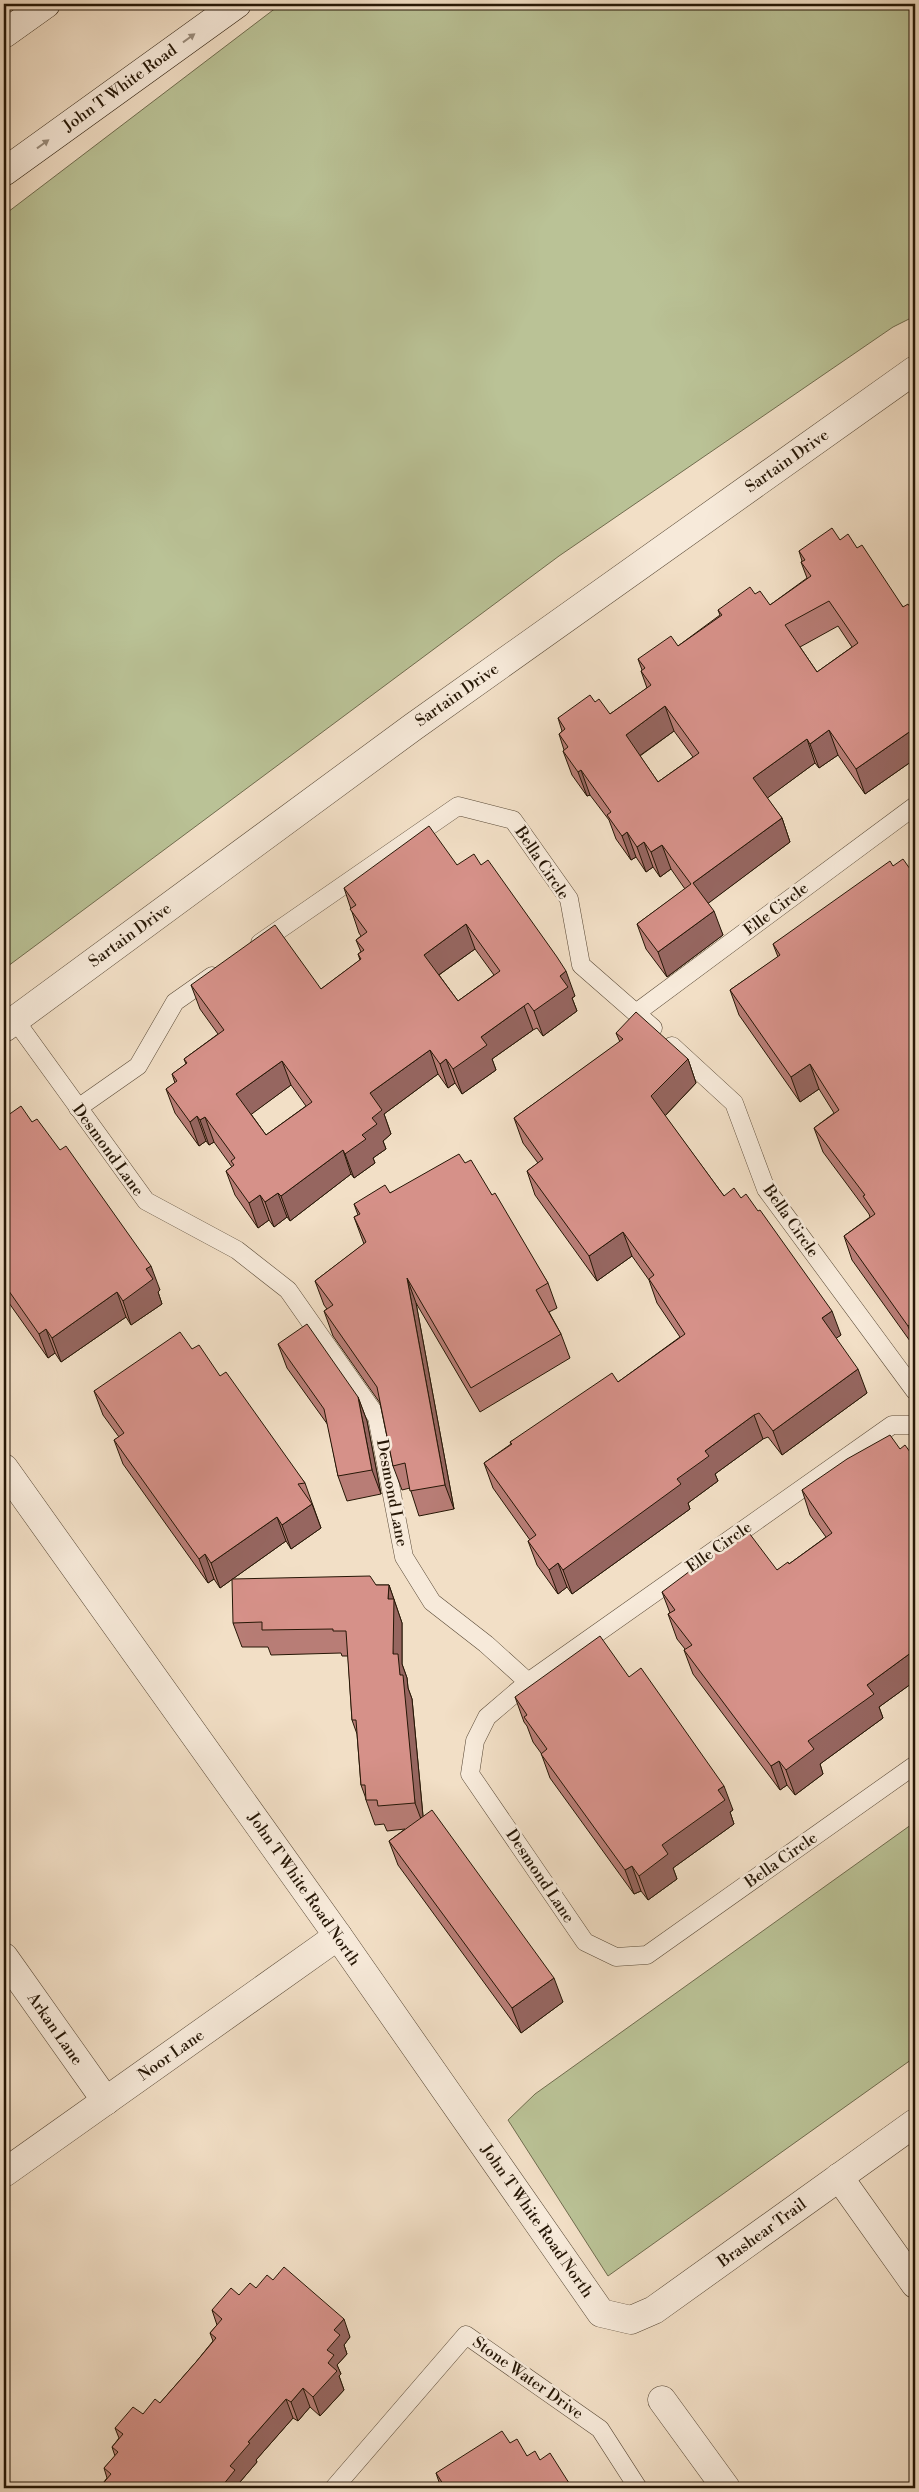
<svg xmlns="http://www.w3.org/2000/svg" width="919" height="2492" font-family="'Libre Bodoni',serif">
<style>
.green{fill:#bac296;stroke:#706c4e}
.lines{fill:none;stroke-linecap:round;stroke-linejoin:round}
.service-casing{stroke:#594936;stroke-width:19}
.minor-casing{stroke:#594936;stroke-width:29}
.secondary-casing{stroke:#261706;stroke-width:29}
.service{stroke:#f7eada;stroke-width:18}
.minor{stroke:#f7eada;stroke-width:28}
.secondary{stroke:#f7eada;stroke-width:28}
.wall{fill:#b87d76;stroke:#261706;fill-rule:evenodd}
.shaded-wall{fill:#966660;stroke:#261706}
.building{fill:#d69189;stroke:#261706;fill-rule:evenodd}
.oneway{fill:#998b7b}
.labels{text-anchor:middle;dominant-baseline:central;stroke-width:5;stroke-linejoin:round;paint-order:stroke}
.street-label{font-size:16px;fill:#261706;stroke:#f7eada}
</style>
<rect width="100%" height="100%" fill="#f2dfc6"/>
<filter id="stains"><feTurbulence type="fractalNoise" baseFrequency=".004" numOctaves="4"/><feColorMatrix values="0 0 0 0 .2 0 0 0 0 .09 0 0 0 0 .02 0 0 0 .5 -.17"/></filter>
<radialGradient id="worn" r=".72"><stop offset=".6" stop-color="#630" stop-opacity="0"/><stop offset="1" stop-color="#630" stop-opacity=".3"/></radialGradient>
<!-- green -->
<g class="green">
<path d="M281 4H915V316L893 327 559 556 4 969V215Z"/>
<path d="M915 1822V2057L608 2276 508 2120 535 2094Z"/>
</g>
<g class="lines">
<!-- service casing -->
<g class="service-casing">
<g id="service">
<path d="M260 943 458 806 513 820 569 899 581 965 653 1028"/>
<path d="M636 1013 915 806"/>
<path d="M15 1020 146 1201 237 1250 288 1290 377 1417 404 1557 432 1602 486 1644 528 1682 487 1717 475 1741 470 1774 585 1942 616 1957 647 1955 915 1765"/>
<path d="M672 1046 734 1103 766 1189 915 1391"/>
<path d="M78 1108 138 1066 175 1002 212 976"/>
<path d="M528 1682 892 1425H915"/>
<path d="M334 2488 466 2335 600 2429 638 2488"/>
</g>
</g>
<!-- minor casing -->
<g class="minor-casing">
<g id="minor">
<path d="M4 1028 413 727 915 370"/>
<path d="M4 1468 338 1936 601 2313 631 2320 654 2310 915 2123"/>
<path d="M4 1957 106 2101"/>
<path d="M4 2173 338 1936"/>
<path d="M839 2177 915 2284"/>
<path d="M662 2400 726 2488"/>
</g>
</g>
<!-- secondary casing -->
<g class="secondary-casing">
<g id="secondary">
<path d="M4 34 46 4"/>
<path d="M4 172 237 4"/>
</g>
</g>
<!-- service -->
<use href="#service" class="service"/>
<!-- minor -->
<use href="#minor" class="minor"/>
<!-- secondary -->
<use href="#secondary" class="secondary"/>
</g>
<!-- wall -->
<g class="wall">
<path d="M840 540 857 548 903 607 915 615V759L865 794 838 755 819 768 815 763 767 798 782 818 790 842 708 903 723 935 667 977 646 949 637 924 685 889 671 869 660 877 653 867 646 872 636 857 631 860 616 839 609 820 590 795 587 796 572 775 563 751 564 750 559 734 562 731 558 718 595 702 610 714 647 688 641 671 642 670 638 659 678 646 720 615 718 610 755 594 770 605 807 578 801 562 802 561 799 551ZM838 626 852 647 817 672 800 647ZM674 731 693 757 658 782 640 756Z"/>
<path d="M457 865 575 996 572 998 577 1011 543 1036 537 1028 533 1030 492 1059 496 1070 462 1094 455 1083 448 1088 438 1074 384 1114 391 1134 383 1141 386 1149 373 1158 375 1163 354 1178 351 1174 290 1221 287 1217 274 1227 269 1220 258 1228 235 1195 226 1171 232 1167 214 1142 209 1145 206 1141 199 1146 175 1113 166 1089 175 1083 172 1074 186 1064 184 1059 218 1034 200 1009 191 985 321 989 360 960 358 954 361 952 356 940 361 936 359 933 344 888ZM475 949 494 975 458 1001 439 975ZM291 1085 306 1106 266 1135 251 1114Z"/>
<path d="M893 866 915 876V1348L852 1260 844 1236 870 1217 869 1214 823 1152 814 1128 834 1113 819 1089 800 1102 739 1015 730 990 778 957 773 944Z"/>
<path d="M616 1033 688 1059 696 1083 665 1116 724 1196 841 1335 836 1338 867 1393 782 1455 768 1437 763 1439 715 1474 718 1481 688 1503 690 1509 572 1594 567 1587 558 1594 537 1565 528 1541 530 1540 493 1488 484 1463 511 1444 510 1442 618 1382 680 1337 657 1303 649 1280 632 1256 597 1281 535 1195 527 1171 538 1163 523 1143 514 1118 620 1042Z"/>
<path d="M4 1118 32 1122 160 1290 158 1292 162 1304 131 1325 126 1317 61 1362 55 1353 48 1358 4 1296Z"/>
<path d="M465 1163 492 1195 548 1283 557 1308 549 1312 561 1334 570 1358 480 1412 416 1303 454 1509 419 1516 410 1488 402 1490 393 1466 380 1403 333 1336 324 1311 327 1309 324 1305 315 1281 364 1244 354 1217 358 1215 354 1204 390 1193Z"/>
<path d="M278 1344 358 1397 367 1421 381 1494 347 1501 338 1476 328 1425 287 1368Z"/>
<path d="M192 1349 220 1376 305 1483 321 1528 291 1549 286 1541 220 1588 214 1579 208 1583 123 1464 114 1440 119 1437 103 1415 94 1391Z"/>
<path d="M900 1449 915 1459V1681L879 1707 883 1718 820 1764 823 1774 795 1795 787 1785 780 1790 693 1674 684 1650 685 1649 677 1639 668 1614 670 1613 662 1592 777 1570 789 1564 826 1537 810 1515 802 1490Z"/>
<path d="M376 1585H389L402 1623V1664L407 1678 408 1688 412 1699 423 1816 563 2002 521 2033 398 1865 389 1841 405 1829 387 1831 384 1824 375 1825 366 1800 365 1796 361 1785 357 1734 352 1720 348 1656H342L341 1653 271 1655 268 1647H242L233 1623Z"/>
<path d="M629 1677 733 1810 730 1812 734 1824 673 1868 677 1879 648 1900 641 1891 634 1894 550 1778 541 1753 533 1742 527 1726 524 1722 515 1697Z"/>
<path d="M256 2288 350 2337 344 2345 347 2354 337 2365 341 2374 339 2376 344 2390 320 2416 310 2407 298 2421 293 2418 256 2460 257 2462 240 2482 242 2488H100V2487L107 2478 104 2468 115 2456 112 2447 119 2438 115 2428 143 2414 160 2403 196 2362 213 2341 210 2333 217 2325 212 2310 239 2295Z"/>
<path d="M510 2443 527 2456 540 2460 571 2488H441L436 2473Z"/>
</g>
<!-- shaded-wall -->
<g class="shaded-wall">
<path d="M665 706 674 731 635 759 626 735Z"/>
<path d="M915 728V759L865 794 856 769Z"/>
<path d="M829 730 838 755 819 768 810 744Z"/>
<path d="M807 739 815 763 762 802 753 778Z"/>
<path d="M581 770 590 795 587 796 578 772Z"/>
<path d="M782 818 790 842 702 908 693 883Z"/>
<path d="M627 832 636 857 631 860 622 836Z"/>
<path d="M644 842 653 867 646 872 637 847Z"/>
<path d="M662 845 671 869 660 877 651 852Z"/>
<path d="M714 911 723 935 667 977 658 952Z"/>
<path d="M466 924 475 949 433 979 424 955Z"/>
<path d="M566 971 575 996 572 998 577 1011 543 1036 534 1011 560 976Z"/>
<path d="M524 1006 533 1030 492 1059 496 1070 462 1094 453 1069 481 1037Z"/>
<path d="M430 1050 438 1074 384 1114 391 1134 383 1141 386 1149 373 1158 375 1163 354 1178 345 1154 362 1135 372 1118 370 1093Z"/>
<path d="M446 1059 455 1083 448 1088 440 1064Z"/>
<path d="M688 1059 696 1083 660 1121 651 1096Z"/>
<path d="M282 1061 291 1085 245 1119 236 1094Z"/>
<path d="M810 1064 819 1089 800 1102 791 1077Z"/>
<path d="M197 1116 206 1141 199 1146 190 1122Z"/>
<path d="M205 1117 214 1142 209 1145 200 1120Z"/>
<path d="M343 1150 351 1174 290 1221 281 1196Z"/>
<path d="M278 1193 287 1217 274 1227 265 1202Z"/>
<path d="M260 1195 269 1220 258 1228 249 1203Z"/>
<path d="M623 1232 632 1256 597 1281 589 1256Z"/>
<path d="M151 1266 160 1290 158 1292 162 1304 131 1325 123 1301 146 1269Z"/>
<path d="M407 1278 416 1303 454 1509 445 1485Z"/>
<path d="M117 1292 126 1317 61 1362 52 1338Z"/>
<path d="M832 1311 841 1335 831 1342 822 1318Z"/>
<path d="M915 1321V1346L908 1326Z"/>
<path d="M46 1329 55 1353 48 1358 39 1334Z"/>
<path d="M858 1369 867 1393 782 1455 773 1431Z"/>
<path d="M358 1397 367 1421 381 1494 372 1470Z"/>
<path d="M754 1415 763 1439 715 1474 718 1481 688 1503 690 1509 572 1594 563 1570 677 1479 705 1451Z"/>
<path d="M312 1504 321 1528 291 1549 282 1525Z"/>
<path d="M277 1517 286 1541 220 1588 211 1563Z"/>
<path d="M205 1554 214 1579 208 1583 199 1559Z"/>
<path d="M558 1563 567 1587 558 1594 549 1570Z"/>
<path d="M389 1585 402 1623V1664L407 1678 408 1688 412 1699 424 1827 415 1803 400 1675 393 1654 388 1599Z"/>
<path d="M912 1652 915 1660V1681L879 1707 883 1718 820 1764 823 1774 795 1795 786 1770 808 1741 867 1685Z"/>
<path d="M779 1761 787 1785 780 1790 771 1766Z"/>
<path d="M724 1786 733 1810 730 1812 734 1824 673 1868 677 1879 648 1900 639 1876 662 1845 718 1790Z"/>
<path d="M632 1866 641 1891 634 1894 625 1870Z"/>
<path d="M554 1978 563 2002 521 2033 512 2008Z"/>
<path d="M344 2319 350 2337 344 2345 347 2354 337 2365 341 2374 339 2376 344 2390 320 2416 313 2397 328 2363 327 2350 334 2330Z"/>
<path d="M303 2388 310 2407 298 2421 291 2402Z"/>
<path d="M286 2399 293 2418 256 2460 257 2462 240 2482 242 2488H224L223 2485 230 2466 248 2442Z"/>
<path d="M569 2483 571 2488H560Z"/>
</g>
<!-- building -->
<g class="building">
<path d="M832 528 840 540 848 534 857 548 862 545 903 607 908 604 915 615V728L856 769 829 730 810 744 807 739 753 778 782 818 693 883 714 911 658 952 637 924 691 884 662 845 651 852 644 842 637 847 627 832 622 836 607 815 611 812 581 770 578 772 563 751 568 747 559 734 565 729 558 718 590 695 595 702 599 699 610 714 651 685 641 671 645 668 638 659 671 636 678 646 722 615 718 610 750 587 755 594 760 591 770 605 811 576 801 562 805 560 799 551ZM829 601 858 643 817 672 785 625ZM665 706 699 753 658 782 626 735Z"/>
<path d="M429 826 457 865 474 854 481 865 488 860 557 957 566 971 560 976 568 987 534 1011 528 1003 524 1006 481 1037 487 1045 453 1069 446 1059 440 1064 430 1050 370 1093 382 1110 372 1118 377 1124 362 1135 366 1139 345 1154 343 1150 281 1196 278 1193 265 1202 260 1195 249 1203 226 1171 234 1165 231 1161 235 1158 205 1117 200 1120 197 1116 190 1122 166 1089 177 1081 172 1074 187 1063 184 1059 224 1030 191 985 275 925 321 989 361 959 358 954 364 950 356 940 367 932 350 909 356 905 344 888ZM466 924 500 971 458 1001 424 955ZM282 1061 312 1102 266 1135 236 1094Z"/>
<path d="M903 859 915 876V1321L908 1326 844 1236 875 1214 863 1196 865 1195 814 1128 839 1110 810 1064 791 1077 730 990 780 955 773 944 890 861 893 866Z"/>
<path d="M636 1012 688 1059 651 1096 724 1196 734 1188 741 1198 746 1194 758 1211 760 1210 832 1311 822 1318 858 1369 773 1431 759 1413 754 1415 705 1451 709 1456 677 1479 681 1484 563 1570 558 1563 549 1570 528 1541 536 1535 484 1463 512 1444 510 1442 612 1373 618 1382 685 1334 649 1279 654 1275 623 1232 589 1256 527 1171 543 1159 514 1118 623 1039 616 1033Z"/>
<path d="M21 1106 32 1122 37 1119 60 1150 66 1146 151 1266 146 1269 153 1279 123 1301 117 1292 52 1338 46 1329 39 1334 4 1284V1118Z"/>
<path d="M459 1154 465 1163 471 1160 492 1195 495 1193 548 1283 536 1290 561 1334 471 1388 407 1278 445 1485 410 1491 405 1463 393 1466 377 1387 324 1311 333 1305 315 1281 366 1242 354 1217 360 1214 354 1204 385 1185 390 1193Z"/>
<path d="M307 1324 358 1397 372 1470 338 1476 324 1409 278 1344Z"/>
<path d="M180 1332 192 1349 199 1345 220 1376 226 1372 305 1483 298 1484 312 1504 282 1525 277 1517 211 1563 205 1554 199 1559 114 1440 124 1433 94 1391Z"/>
<path d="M890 1435 900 1449 905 1445 915 1459V1657L912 1652 867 1685 874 1694 808 1741 814 1749 786 1770 779 1761 771 1766 684 1650 692 1645 668 1614 675 1610 662 1592 746 1529 777 1570 788 1562 789 1564 832 1533 802 1490 847 1459Z"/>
<path d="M370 1576 376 1585H389L388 1599H394L393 1654H398L400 1675H403L415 1803 378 1806 377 1800H366L365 1785H361L356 1720H352L346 1631H333V1629L262 1630V1622L233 1623 232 1579Z"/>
<path d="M600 1636 629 1677 641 1668 724 1786 718 1790 725 1800 662 1845 668 1854 639 1876 632 1866 625 1870 541 1754 547 1749 524 1717 527 1715 515 1697Z"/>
<path d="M432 1810 554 1978 512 2008 389 1841Z"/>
<path d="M284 2267 344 2319 334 2330 340 2335 327 2350 334 2355 328 2363 337 2371 313 2397 303 2388 291 2402 286 2399 248 2442 250 2443 230 2466 235 2470 223 2485 227 2488H101L100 2487 111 2474 104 2468 118 2452 112 2447 123 2434 115 2428 133 2407 143 2414 155 2399 160 2403 196 2362 216 2338 210 2333 222 2319 212 2310 231 2288 239 2295 250 2283 256 2288 267 2275 273 2280Z"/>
<path d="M502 2431 510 2443 517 2439 527 2456 535 2451 540 2460 550 2453 569 2483 560 2488H442L445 2487 436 2473Z"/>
</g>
<!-- one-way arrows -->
<defs><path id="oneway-solid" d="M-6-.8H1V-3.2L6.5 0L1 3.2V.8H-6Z" transform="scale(1.25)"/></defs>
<g class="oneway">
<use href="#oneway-solid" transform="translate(189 38) rotate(-36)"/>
<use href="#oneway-solid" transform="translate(43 144) rotate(-36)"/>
</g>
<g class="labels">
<!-- street labels -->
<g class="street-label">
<text transform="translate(120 88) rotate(-36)">John T White Road</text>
<text transform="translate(787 461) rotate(-35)">Sartain Drive</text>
<text transform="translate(457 695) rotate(-35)">Sartain Drive</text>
<text transform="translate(542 863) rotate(56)">Bella Circle</text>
<text transform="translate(776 909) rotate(-37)">Elle Circle</text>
<text transform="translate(130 935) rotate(-36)">Sartain Drive</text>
<text transform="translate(108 1150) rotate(54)">Desmond Lane</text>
<text transform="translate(791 1221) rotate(55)">Bella Circle</text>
<text transform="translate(392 1493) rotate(79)">Desmond Lane</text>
<text transform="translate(719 1547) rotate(-35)">Elle Circle</text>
<text transform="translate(781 1860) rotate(-35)">Bella Circle</text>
<text transform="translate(540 1876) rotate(56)">Desmond Lane</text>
<text transform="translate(304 1889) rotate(55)">John T White Road North</text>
<text transform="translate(55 2029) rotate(55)">Arkan Lane</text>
<text transform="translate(171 2055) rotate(-35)">Noor Lane</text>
<text transform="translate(537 2221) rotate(55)">John T White Road North</text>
<text transform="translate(762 2233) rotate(-36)">Brashear Trail</text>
<text transform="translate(528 2378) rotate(35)">Stone Water Drive</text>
</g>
</g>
<!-- margin -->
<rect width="919" height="2492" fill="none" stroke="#f2dfc6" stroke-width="20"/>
<rect x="5" y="5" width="909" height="2482" fill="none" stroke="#261706" stroke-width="2.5"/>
<rect x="10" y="10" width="899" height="2472" fill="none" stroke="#261706"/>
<rect width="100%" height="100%" filter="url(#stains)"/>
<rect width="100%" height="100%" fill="url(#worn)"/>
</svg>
